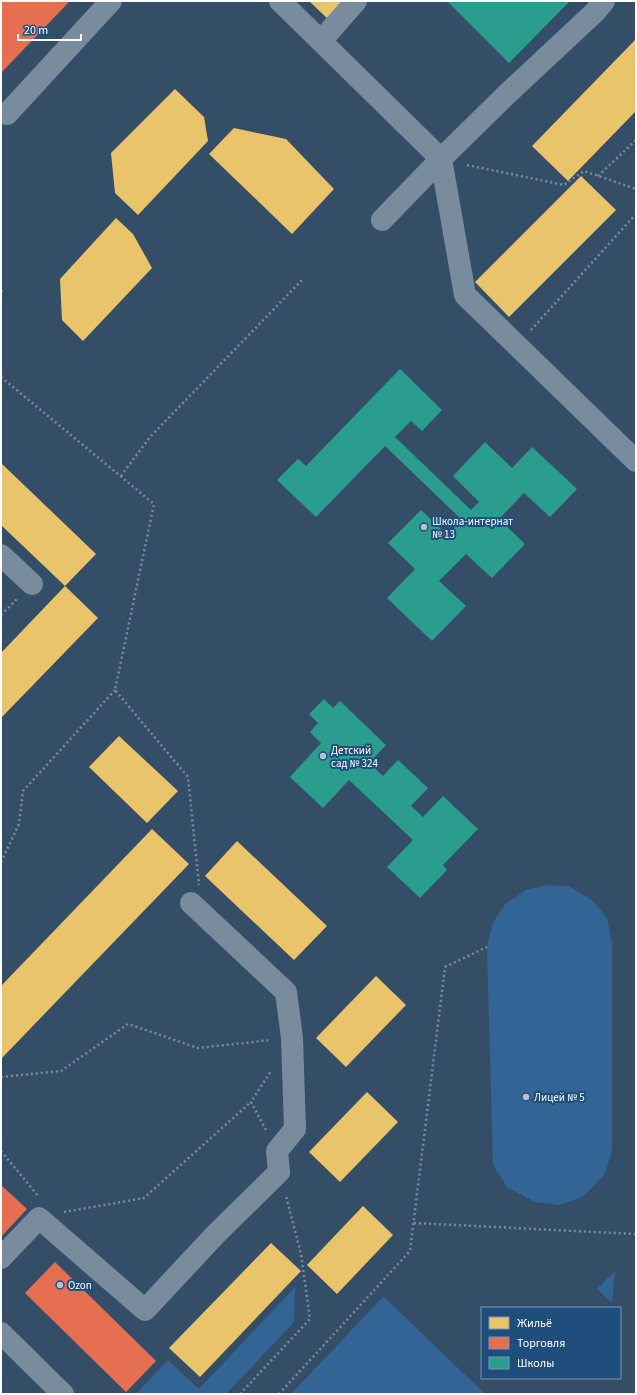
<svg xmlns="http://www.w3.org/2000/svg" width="637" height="1395" font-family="'Source Sans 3',sans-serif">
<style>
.green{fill:#326495}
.homes{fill:#e9c46a}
.shops{fill:#e76f51}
.schools{fill:#2a9d8f}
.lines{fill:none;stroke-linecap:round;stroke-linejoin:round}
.path{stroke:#798c9e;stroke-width:2.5;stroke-dasharray:2 3;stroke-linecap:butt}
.minor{stroke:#798c9e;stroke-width:22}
.poi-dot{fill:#b8c1ca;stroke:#1f4e7d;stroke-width:1.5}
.labels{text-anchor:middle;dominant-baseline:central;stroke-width:4;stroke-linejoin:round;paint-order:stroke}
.poi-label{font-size:11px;fill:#fff;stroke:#1f4e7d;text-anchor:start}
</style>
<rect width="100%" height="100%" fill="#354e67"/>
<!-- green -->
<g class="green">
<path d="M547 885 568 886 592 900 607 918 612 944V1150L605 1174 584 1196 560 1205 535 1202 507 1187 493 1165 487 947 493 923 505 904 526 890Z"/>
<path d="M615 1271 612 1303 597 1289Z"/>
<path d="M295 1287 294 1322 226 1394H136L168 1360 199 1389Z"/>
<path d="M383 1297H384L485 1394H291Z"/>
</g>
<!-- homes -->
<g class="homes">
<path d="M309 1H348L329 20Z"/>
<path d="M636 39V111L568 181 532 146Z"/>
<path d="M175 89 204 117 208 141 138 215 115 193 111 153Z"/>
<path d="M234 128 286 139 334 189 292 234 209 154Z"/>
<path d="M581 176 616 210 509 317 475 282Z"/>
<path d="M116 218 133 234 152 268 83 341 62 320 60 279Z"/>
<path d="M1 463 96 554 65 586 98 618 1 718V653L65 586 1 525Z"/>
<path d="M119 736 178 791 147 823 89 767Z"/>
<path d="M152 829 189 864 1 1059V986Z"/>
<path d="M237 841 327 926 294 960 205 876Z"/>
<path d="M376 976 406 1005 346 1067 316 1038Z"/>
<path d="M367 1092 398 1122 340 1182 309 1152Z"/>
<path d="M363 1206 393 1235 337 1294 307 1265Z"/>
<path d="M271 1243 301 1271 200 1377 169 1348Z"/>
</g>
<!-- shops -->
<g class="shops">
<path d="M1 1H68L69 2 1 73Z"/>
<path d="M1 1185 27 1209 1 1237Z"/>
<path d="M55 1262 156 1361 126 1392 25 1293Z"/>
</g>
<!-- schools -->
<g class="schools">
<path d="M447 1 520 2 570 1 509 63Z"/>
<path d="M400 369 442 410 422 431 411 421 395 437 471 510 479 502 453 476 485 442 512 468 532 447 577 489 550 517 524 493 499 519 525 544 492 578 466 554 439 581 466 606 432 641 387 598 415 569 388 543 421 510 447 535 462 520 385 446 316 517 277 480 298 459 306 466Z"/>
<path d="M324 699 333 708 340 701 386 745 369 763 383 776 398 760 428 788 411 806 423 817 443 796 478 829 443 865 447 870 420 898 387 867 413 840 349 780 323 808 290 777 321 743 310 732 318 723 309 714Z"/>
</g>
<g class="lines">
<!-- path -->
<g class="path">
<path d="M467 165 564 185 584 171 636 189"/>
<path d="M598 176 636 140"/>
<path d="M1 291 4 292"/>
<path d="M531 330 636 214"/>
<path d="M1 377 154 504 115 690 188 777 199 885"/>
<path d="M121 476 150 437 303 279"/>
<path d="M1 615 18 598"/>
<path d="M1 862 19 824 23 791 115 690"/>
<path d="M1 1077 61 1071 128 1024 198 1048 271 1040"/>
<path d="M266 1130 251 1102 271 1071"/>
<path d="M1 1151 39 1197"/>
<path d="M64 1212 144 1198 251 1102"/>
<path d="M414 1223 636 1234"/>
<path d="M240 1394 310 1319 301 1254 286 1196"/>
<path d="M279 1394 410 1251 445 967 487 947"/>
</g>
<!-- minor -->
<g class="minor">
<path d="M280 1 441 159 465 295 636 461"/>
<path d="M321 41 356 1"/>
<path d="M7 114 111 1"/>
<path d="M382 220 441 159 505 96 595 12 604 1"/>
<path d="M1 555 32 584"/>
<path d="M1 1258 39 1218 145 1310 215 1235 279 1172 277 1151 295 1129 292 1038 286 992 191 903"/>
<path d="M1 1333 63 1394"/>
</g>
</g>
<!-- markers -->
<g class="poi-dot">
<circle cx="424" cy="527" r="4"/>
<circle cx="323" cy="756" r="4"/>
<circle cx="526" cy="1097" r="4"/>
<circle cx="60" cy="1285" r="4"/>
</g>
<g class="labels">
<!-- poi labels -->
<g class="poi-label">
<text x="432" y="521">Школа-интернат<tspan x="432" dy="13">№ 13</tspan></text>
<text x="331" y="750">Детский<tspan x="331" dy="13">сад № 324</tspan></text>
<text x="534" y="1097">Лицей № 5</text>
<text x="68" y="1285">Ozon</text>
</g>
</g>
<!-- border -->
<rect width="637" height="1395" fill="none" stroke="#ffffff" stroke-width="4"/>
<!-- legend -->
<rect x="481" y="1307" width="140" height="72" fill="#1f4e7d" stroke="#7995b1"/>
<rect x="489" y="1317" width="20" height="12" fill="#e9c46a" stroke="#7995b1"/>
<text x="517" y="1327" font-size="12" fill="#ffffff">Жильё</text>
<rect x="489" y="1337" width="20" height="12" fill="#e76f51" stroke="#7995b1"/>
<text x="517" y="1347" font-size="12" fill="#ffffff">Торговля</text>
<rect x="489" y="1357" width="20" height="12" fill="#2a9d8f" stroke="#7995b1"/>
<text x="517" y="1367" font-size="12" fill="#ffffff">Школы</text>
<!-- scale -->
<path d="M18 34v6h63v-6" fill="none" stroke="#ffffff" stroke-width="2"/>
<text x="24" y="34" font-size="12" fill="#ffffff" stroke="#1f4e7d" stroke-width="3" paint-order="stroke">20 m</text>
</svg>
